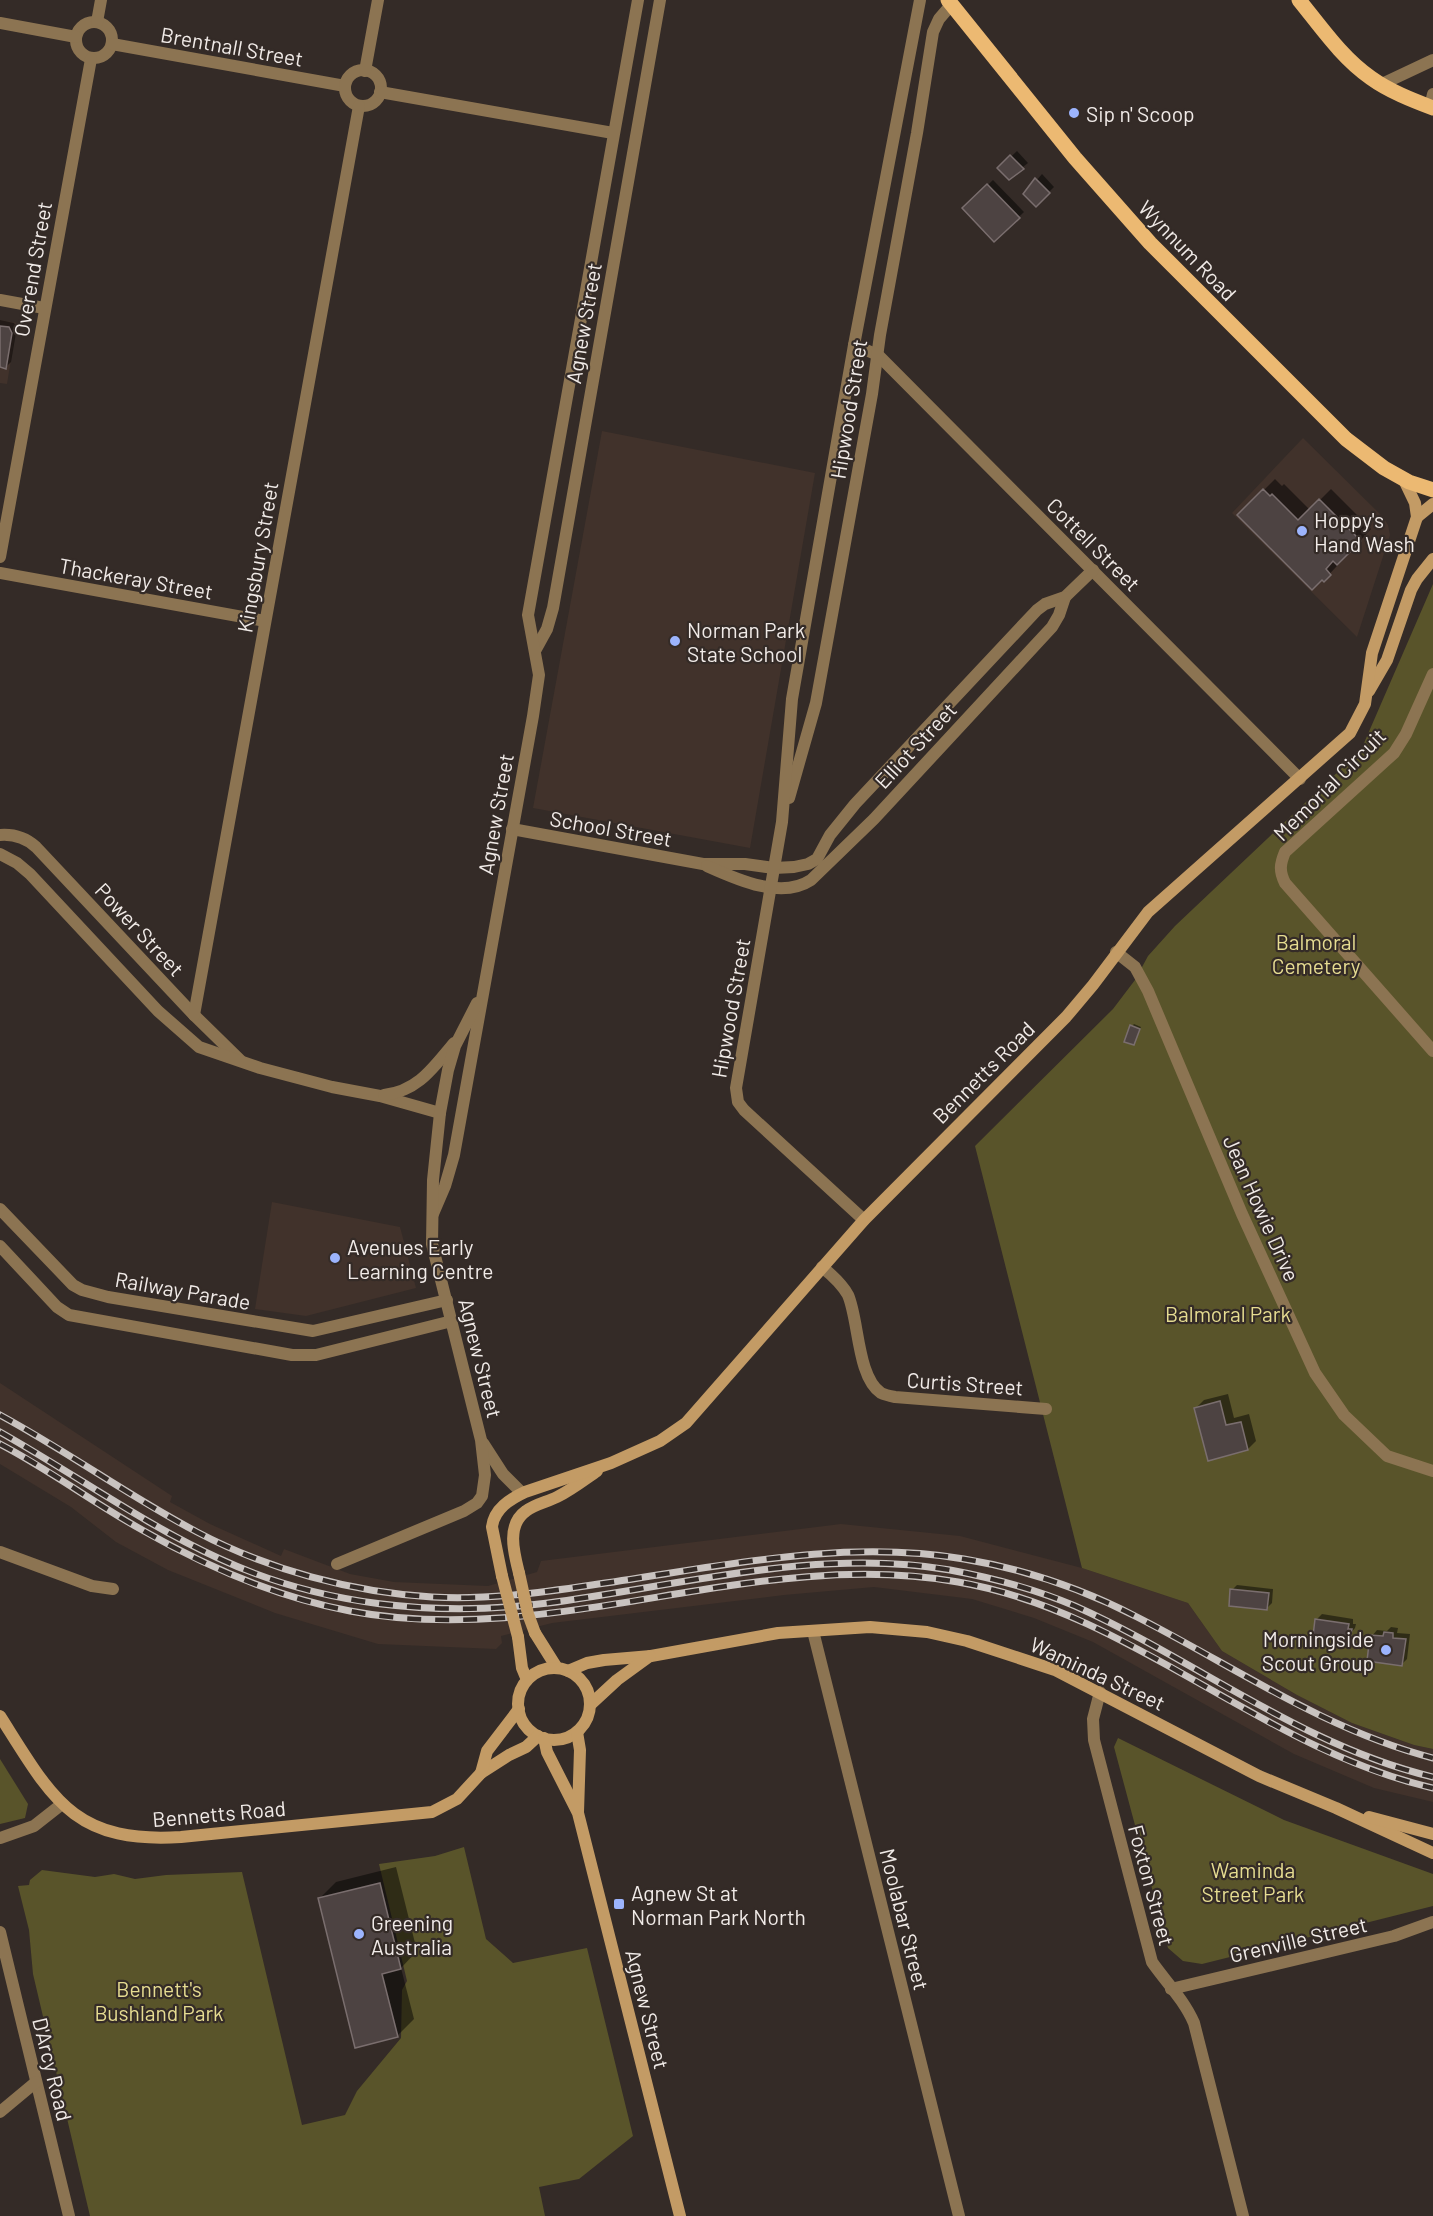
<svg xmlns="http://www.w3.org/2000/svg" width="1433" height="2216" font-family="Barlow,sans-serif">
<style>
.built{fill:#41322b}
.green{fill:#59542a}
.shadow{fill:#0007}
.building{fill:#4d4342;stroke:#7a6e6e;stroke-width:1.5}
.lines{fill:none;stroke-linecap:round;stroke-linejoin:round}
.minor{stroke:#8c7452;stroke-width:12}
.secondary{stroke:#c39b65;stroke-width:12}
.primary{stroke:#ecb972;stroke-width:15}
.rail-casing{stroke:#c9c3c0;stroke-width:7}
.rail{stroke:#342b27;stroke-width:4.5;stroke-dasharray:14;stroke-linecap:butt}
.secondary-bridge{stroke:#c39b65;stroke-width:12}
.poi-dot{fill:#9cb4fd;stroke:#342b27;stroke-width:2}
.labels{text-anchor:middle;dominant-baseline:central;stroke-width:4.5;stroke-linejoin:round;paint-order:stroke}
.street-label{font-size:21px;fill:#f1ebe8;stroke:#342b27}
.poi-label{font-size:21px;fill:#f1ebe8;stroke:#342b27;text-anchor:start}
.park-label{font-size:21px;fill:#e6dc91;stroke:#342b27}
</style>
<rect width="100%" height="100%" fill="#342b27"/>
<!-- built -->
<g class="built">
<path d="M0 320 17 323 7 384 0 383Z"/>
<path d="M602 431 815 473 750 848 533 808Z"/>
<path d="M1303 438 1383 517 1388 525 1390 535 1357 637 1232 513Z"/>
<path d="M272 1202 400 1227 416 1288 306 1316 255 1309Z"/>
<path d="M0 1383 172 1496 170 1502 210 1524 281 1556 284 1549 350 1574 394 1582 488 1586 537 1572 541 1561 841 1524 960 1536 1082 1568 1188 1603 1222 1651 1297 1695 1352 1723 1414 1745 1433 1749V1802L1374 1788 1294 1754 1093 1642 1034 1618 972 1599 874 1587 784 1595 552 1623 501 1636 502 1643 496 1649 378 1644 275 1613 168 1570 116 1542 71 1507 0 1464Z"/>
</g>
<!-- green -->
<g class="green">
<path d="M1433 584V1749L1414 1745 1352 1723 1297 1695 1222 1651 1188 1603 1082 1568 975 1146 1113 1009 1135 980 1148 956 1175 926 1361 750Z"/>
<path d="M1118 1738 1284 1820 1433 1874V1906L1202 1964 1183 1961 1168 1948 1114 1747Z"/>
<path d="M0 1759 28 1804 25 1818 0 1824Z"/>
<path d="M464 1847 486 1939 513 1963 587 1948 633 2136 579 2179 539 2187 545 2216H90L33 1974 29 1930 18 1886 29 1885 30 1880 42 1870 95 1877 114 1874 135 1879 166 1875 242 1872 302 2125 345 2115 357 2091 401 2038 402 1990 407 1981 379 1864 435 1856Z"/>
</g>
<!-- shadow -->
<g class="shadow">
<path d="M1017 151 1028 163 1009 178 999 168Z"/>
<path d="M1042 174 1054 187 1036 205 1025 194Z"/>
<path d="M993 180 1024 212 995 240 964 208Z"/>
<path d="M0 320 14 323 17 327 11 362 6 367 0 366Z"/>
<path d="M1275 479 1282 486 1284 484 1310 510 1331 489 1371 529 1324 580 1239 515Z"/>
<path d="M1134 1024 1141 1027 1134 1044 1132 1026Z"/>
<path d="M1228 1394 1234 1418 1249 1414 1256 1441 1248 1449 1196 1408 1204 1400Z"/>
<path d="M1237 1585 1273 1589 1272 1603 1267 1608 1232 1590Z"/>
<path d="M1322 1614 1353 1619V1624H1356L1355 1628 1346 1639 1317 1619Z"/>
<path d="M1391 1627 1398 1628 1397 1633 1410 1634 1407 1659 1402 1664 1372 1636 1377 1630 1387 1631Z"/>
<path d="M396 1867 417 1951 401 1968 414 2019 397 2036 319 1899 336 1882Z"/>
</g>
<!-- building -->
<g class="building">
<path d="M1010 155 1024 169 1009 180 997 168Z"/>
<path d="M1035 178 1050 193 1036 207 1023 194Z"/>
<path d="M987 184 1020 218 994 242 962 208Z"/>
<path d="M0 326 9 327 12 333 6 369 0 367Z"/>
<path d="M1263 489 1270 496 1272 494 1298 520 1319 499 1361 541 1337 565 1333 561 1326 569 1331 575 1324 582 1322 580 1312 590 1237 515Z"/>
<path d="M1130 1025 1140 1029 1134 1045 1124 1042Z"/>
<path d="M1220 1401 1226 1425 1241 1422 1248 1450 1208 1461 1194 1408Z"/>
<path d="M1230 1589 1269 1593 1267 1610 1229 1606Z"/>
<path d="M1315 1619 1349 1624 1348 1629H1352L1351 1635H1347V1641L1313 1636Z"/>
<path d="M1384 1632 1393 1633V1638L1406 1639 1402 1666 1367 1661 1370 1635 1383 1636Z"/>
<path d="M380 1883 401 1969 382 1974 398 2037 355 2048 318 1898Z"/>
</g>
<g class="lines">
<!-- minor -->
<g class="minor">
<circle cx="94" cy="40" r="18"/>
<path d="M97 22 101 0"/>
<path d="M0 23 76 37"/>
<path d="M112 44 345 86"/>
<circle cx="363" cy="88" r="18"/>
<path d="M365 71 378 0"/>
<path d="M1380 85 1433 60"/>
<path d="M380 92 613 133"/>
<path d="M1430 107 1433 94"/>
<path d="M0 300 44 308"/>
<path d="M854 345 878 355 1300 779"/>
<path d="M0 557 91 59"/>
<path d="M0 573 265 621"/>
<path d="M536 649 547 629 553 608 660 0"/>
<path d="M1433 674 1406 734 1394 753 1285 852C1280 864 1279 871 1285 883L1433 1051"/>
<path d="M789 798 816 703 872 394 880 335 917 133 933 32 939 19 951 5"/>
<path d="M512 829 703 864H745L774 868 794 867 808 864 817 859 830 835 855 804 1037 610 1045 604 1065 597 1093 570"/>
<path d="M0 835C13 834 26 838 36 847L194 1015 240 1060"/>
<path d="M0 854 17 863 30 874 158 1011 199 1047 260 1068 332 1087 380 1096 440 1113"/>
<path d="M707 866C736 879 781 900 811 880L874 819 1052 627 1059 615 1065 597"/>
<path d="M1116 952 1135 967 1148 991 1242 1214 1315 1373 1344 1415 1387 1456 1433 1471"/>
<path d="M194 1015 359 106"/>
<path d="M384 1095C418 1091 433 1068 454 1043"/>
<path d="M0 1209 73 1285 82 1290 108 1297 313 1331 447 1300"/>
<path d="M433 1214 445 1186 454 1155 533 716 539 675 528 615 638 0"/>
<path d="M864 1220 744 1110 738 1102 736 1088 782 822 792 699 854 345 920 0"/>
<path d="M0 1246 57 1307 69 1315 292 1355H316L452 1321"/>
<path d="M822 1267C832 1275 842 1284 848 1295 859 1320 857 1377 881 1393 885 1395 890 1396 895 1397L1046 1409"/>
<path d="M483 1443 503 1474 522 1493"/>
<path d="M0 1552 92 1586 113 1589"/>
<path d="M337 1564 464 1511 477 1503 482 1496 485 1475 481 1440 432 1244 433 1180 440 1113 448 1070 455 1046 477 1003"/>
<path d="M813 1631 959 2216"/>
<path d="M1100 1692 1093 1719 1094 1740 1152 1962C1166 1982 1184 2000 1194 2023L1243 2216"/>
<path d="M0 1838 34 1826 62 1804"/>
<path d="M0 1932 69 2216"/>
<path d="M1171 1989 1394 1936 1433 1922"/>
<path d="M0 2112 36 2082"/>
</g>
<!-- secondary -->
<g class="secondary">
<path d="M1417 517 1433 504"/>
<path d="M1369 691 1387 660 1411 590 1417 579 1433 559"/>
<path d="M519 1573C514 1553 506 1525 526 1511 535 1504 547 1502 557 1497 571 1490 584 1480 597 1471"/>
<path d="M502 1576 492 1527C494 1509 510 1499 525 1492L611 1463 660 1441 686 1423 864 1220 1066 1017 1093 985 1148 912 1350 733 1365 704 1372 653 1417 517 1415 503 1403 478"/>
<path d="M535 1633 557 1668"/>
<path d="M518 1637 522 1668 527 1680"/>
<circle cx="554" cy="1704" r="36"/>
<path d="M568 1671 587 1663 604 1660 651 1656 778 1633 870 1627 927 1632 967 1641 1055 1670 1259 1776 1336 1808 1433 1853"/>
<path d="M591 1704 617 1680 650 1656"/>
<path d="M0 1716C52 1798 73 1844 181 1837L432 1812 457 1799 481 1773 509 1755 526 1747 538 1736"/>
<path d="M577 1732 580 1750 578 1812"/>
<path d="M544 1738 547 1752 578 1813 680 2216"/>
<path d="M481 1773 487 1751 519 1709"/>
<path d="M1369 1817 1433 1834"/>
</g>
<!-- primary -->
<g class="primary">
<path d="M948 0 1075 158 1150 243 1346 439 1384 468 1409 482 1433 490"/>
<path d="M1299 0C1321 27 1342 58 1371 78 1389 91 1412 100 1433 108"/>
</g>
<!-- rail casing -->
<g class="rail-casing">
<g id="rail">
<path d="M0 1415C67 1451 130 1497 197 1532 269 1570 351 1592 432 1597 485 1600 539 1593 592 1585 714 1568 840 1538 964 1559 1024 1569 1083 1589 1137 1617 1235 1667 1325 1730 1433 1758"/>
<path d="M0 1432C73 1473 142 1523 218 1558 321 1606 436 1617 548 1603 679 1586 818 1547 950 1570 993 1578 1035 1589 1075 1606 1196 1660 1302 1746 1433 1777"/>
<path d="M0 1444C50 1470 95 1504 144 1531 209 1568 276 1597 350 1611 554 1650 754 1546 958 1582 1132 1612 1262 1749 1433 1788"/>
</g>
</g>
<!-- rail -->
<use href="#rail" class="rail"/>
<!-- secondary-bridge -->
<g class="secondary-bridge">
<path d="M519 1573 528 1614 535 1633"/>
<path d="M502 1576 518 1637"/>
</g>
</g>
<!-- markers -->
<g class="poi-dot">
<circle cx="1074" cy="113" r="6"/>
<circle cx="1302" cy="531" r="6"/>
<circle cx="675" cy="641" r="6"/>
<circle cx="335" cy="1258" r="6"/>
<circle cx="1386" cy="1650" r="6"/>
<rect x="613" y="1898" width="12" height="12" rx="3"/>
<circle cx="359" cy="1934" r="6"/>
</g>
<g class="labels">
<!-- street labels -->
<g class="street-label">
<text transform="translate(232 46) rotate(10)">Brentnall Street</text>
<text transform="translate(1188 250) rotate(46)">Wynnum Road</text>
<text transform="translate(32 269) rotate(-80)">Overend Street</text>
<text transform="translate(583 323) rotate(-80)">Agnew Street</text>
<text transform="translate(848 409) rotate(-81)">Hipwood Street</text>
<text transform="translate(1094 544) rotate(45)">Cottell Street</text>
<text transform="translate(257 557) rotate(-80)">Kingsbury Street</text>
<text transform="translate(136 578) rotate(10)">Thackeray Street</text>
<text transform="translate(915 745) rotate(-47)">Elliot Street</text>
<text transform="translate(1329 784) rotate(-45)">Memorial Circuit</text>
<text transform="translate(495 814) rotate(-80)">Agnew Street</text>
<text transform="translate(611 828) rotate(10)">School Street</text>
<text transform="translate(140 929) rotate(47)">Power Street</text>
<text transform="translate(730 1008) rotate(-80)">Hipwood Street</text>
<text transform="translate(983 1072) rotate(-45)">Bennetts Road</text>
<text transform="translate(1262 1208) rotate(66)">Jean Howie Drive</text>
<text transform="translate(183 1290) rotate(10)">Railway Parade</text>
<text transform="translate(481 1358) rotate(76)">Agnew Street</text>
<text transform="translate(965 1383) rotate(4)">Curtis Street</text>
<text transform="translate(1098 1673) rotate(25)">Waminda Street</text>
<text transform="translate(219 1813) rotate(-5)">Bennetts Road</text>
<text transform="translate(1152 1885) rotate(75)">Foxton Street</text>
<text transform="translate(905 1919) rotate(76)">Moolabar Street</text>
<text transform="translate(1298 1939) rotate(-13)">Grenville Street</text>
<text transform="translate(648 2009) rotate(76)">Agnew Street</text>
<text transform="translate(53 2069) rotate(76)">D'Arcy Road</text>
</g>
<!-- poi labels -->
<g class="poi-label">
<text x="1086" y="113">Sip n' Scoop</text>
<text x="1314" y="519">Hoppy's<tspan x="1314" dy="24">Hand Wash</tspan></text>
<text x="687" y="629">Norman Park<tspan x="687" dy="24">State School</tspan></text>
<text x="347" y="1246">Avenues Early<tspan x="347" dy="24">Learning Centre</tspan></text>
<text x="1374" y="1638" text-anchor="end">Morningside<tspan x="1374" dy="24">Scout Group</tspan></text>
<text x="631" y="1892">Agnew St at<tspan x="631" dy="24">Norman Park North</tspan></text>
<text x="371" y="1922">Greening<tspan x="371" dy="24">Australia</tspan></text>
</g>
<!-- park labels -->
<g class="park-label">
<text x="1316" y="941">Balmoral<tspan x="1316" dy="24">Cemetery</tspan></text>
<text x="1228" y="1313">Balmoral Park</text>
<text x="1253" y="1869">Waminda<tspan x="1253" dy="24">Street Park</tspan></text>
<text x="159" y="1988">Bennett's<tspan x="159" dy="24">Bushland Park</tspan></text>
</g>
</g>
</svg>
